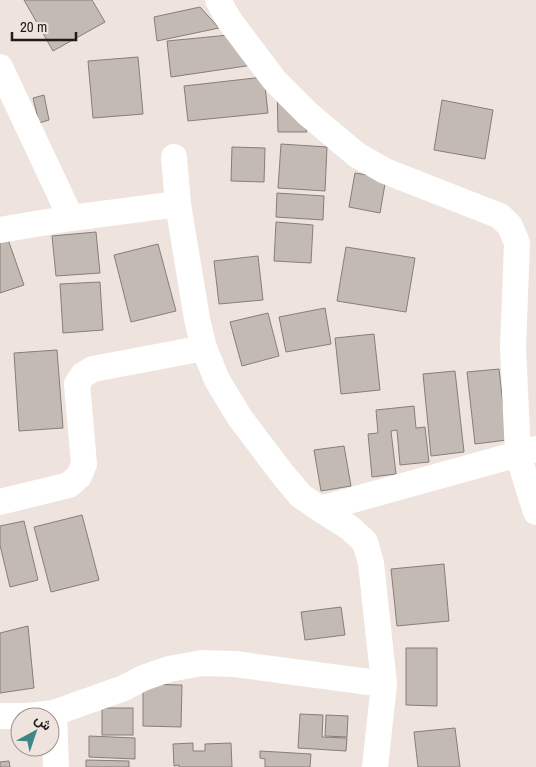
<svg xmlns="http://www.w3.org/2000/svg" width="536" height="767" font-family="'Archivo Narrow',Vazirmatn,sans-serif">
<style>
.building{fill:#c4bab4;stroke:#887e79}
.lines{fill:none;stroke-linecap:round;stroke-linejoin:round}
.minor{stroke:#fff;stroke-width:26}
</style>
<rect width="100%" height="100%" fill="#eee3dd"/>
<!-- building -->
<g class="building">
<path d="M24 0H92L105 22 53 51Z"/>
<path d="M200 7 219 28 157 41 154 17Z"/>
<path d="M229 35 253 65 171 77 167 41Z"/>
<path d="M138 57 143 114 93 118 88 61Z"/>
<path d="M264 77 268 113 188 121 184 86Z"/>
<path d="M277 87 300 113 307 132H278Z"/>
<path d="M44 95 49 120 39 123 33 98Z"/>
<path d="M442 100 493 110 485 159 434 150Z"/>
<path d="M281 144 327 147 325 191 278 188Z"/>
<path d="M232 147 265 148 264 182 231 181Z"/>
<path d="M355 173 386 178 380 213 349 207Z"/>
<path d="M277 193 324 196 323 220 276 217Z"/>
<path d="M276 222 313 225 311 263 274 261Z"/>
<path d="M5 231 24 285 0 293V232Z"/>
<path d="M96 232 100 273 56 276 52 236Z"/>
<path d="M158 244 176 311 131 322 114 255Z"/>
<path d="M346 247 415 258 406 312 337 301Z"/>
<path d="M258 256 263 300 219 304 214 261Z"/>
<path d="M100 282 103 330 63 333 60 284Z"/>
<path d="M325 308 331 344 286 352 279 317Z"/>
<path d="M268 313 279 356 242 366 230 322Z"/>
<path d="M374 334 380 390 341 394 335 338Z"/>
<path d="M57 350 63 428 19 431 14 353Z"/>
<path d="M499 369 507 440 475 444 467 372Z"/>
<path d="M455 371 464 452 431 456 423 374Z"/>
<path d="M414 406 416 428 425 427 429 462 400 465 397 430 391 431 396 474 372 477 368 434 378 433 376 410Z"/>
<path d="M344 446 351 486 321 491 314 450Z"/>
<path d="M82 515 99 580 51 592 34 527Z"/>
<path d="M24 521 38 580 10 587 0 545V526Z"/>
<path d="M444 564 449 621 397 626 391 569Z"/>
<path d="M341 607 345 635 305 640 301 612Z"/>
<path d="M28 626 34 688 0 693V633Z"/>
<path d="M406 648H437V706L406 705Z"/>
<path d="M143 684 182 685 181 727 143 726Z"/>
<rect x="102" y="708" width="31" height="27"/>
<path d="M300 714 323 715 322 737 347 738 346 751 298 748Z"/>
<path d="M326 715 348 716 347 737 325 736Z"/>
<path d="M455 728 460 767H418L414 732Z"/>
<path d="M89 736 135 738V759L89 757Z"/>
<path d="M193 743V751H205V744L231 743 232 767H179V765L174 766 173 744Z"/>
<path d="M260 751 311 754 310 767H265V759L260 758Z"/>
<path d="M86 760 129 761V767H86Z"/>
<path d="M9 761 10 767H0V762Z"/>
</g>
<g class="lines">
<!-- minor -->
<g class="minor">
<path d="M218 0 229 20 275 81 308 114 357 155 385 171 500 216 510 226 517 243 513 348 518 455 536 512"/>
<path d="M0 67 71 218"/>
<path d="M174 157 178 204 197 319 204 348 217 380 240 418 284 476 301 496 320 509 350 528 365 542 371 563 384 684 375 767"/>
<path d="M0 230 71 218 178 204"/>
<path d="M0 502 69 485 79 476 84 464 77 384 83 375 93 369 204 348"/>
<path d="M320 509 536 449"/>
<path d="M54 713 56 767"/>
<path d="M0 716H27L54 713 124 688 143 678 169 669 202 663 235 664 384 684"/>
</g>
</g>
<!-- north arrow -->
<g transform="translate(35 732) rotate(40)"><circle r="24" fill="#eee3dd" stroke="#9c938f"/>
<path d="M0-4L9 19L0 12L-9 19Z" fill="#3f8786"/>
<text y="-8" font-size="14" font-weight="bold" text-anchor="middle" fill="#201c1a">ش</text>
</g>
<!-- scale -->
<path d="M12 32v8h64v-8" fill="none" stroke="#201c1a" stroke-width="2.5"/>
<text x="20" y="32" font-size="15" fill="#201c1a" stroke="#eee3dd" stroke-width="4" paint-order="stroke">20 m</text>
</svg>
